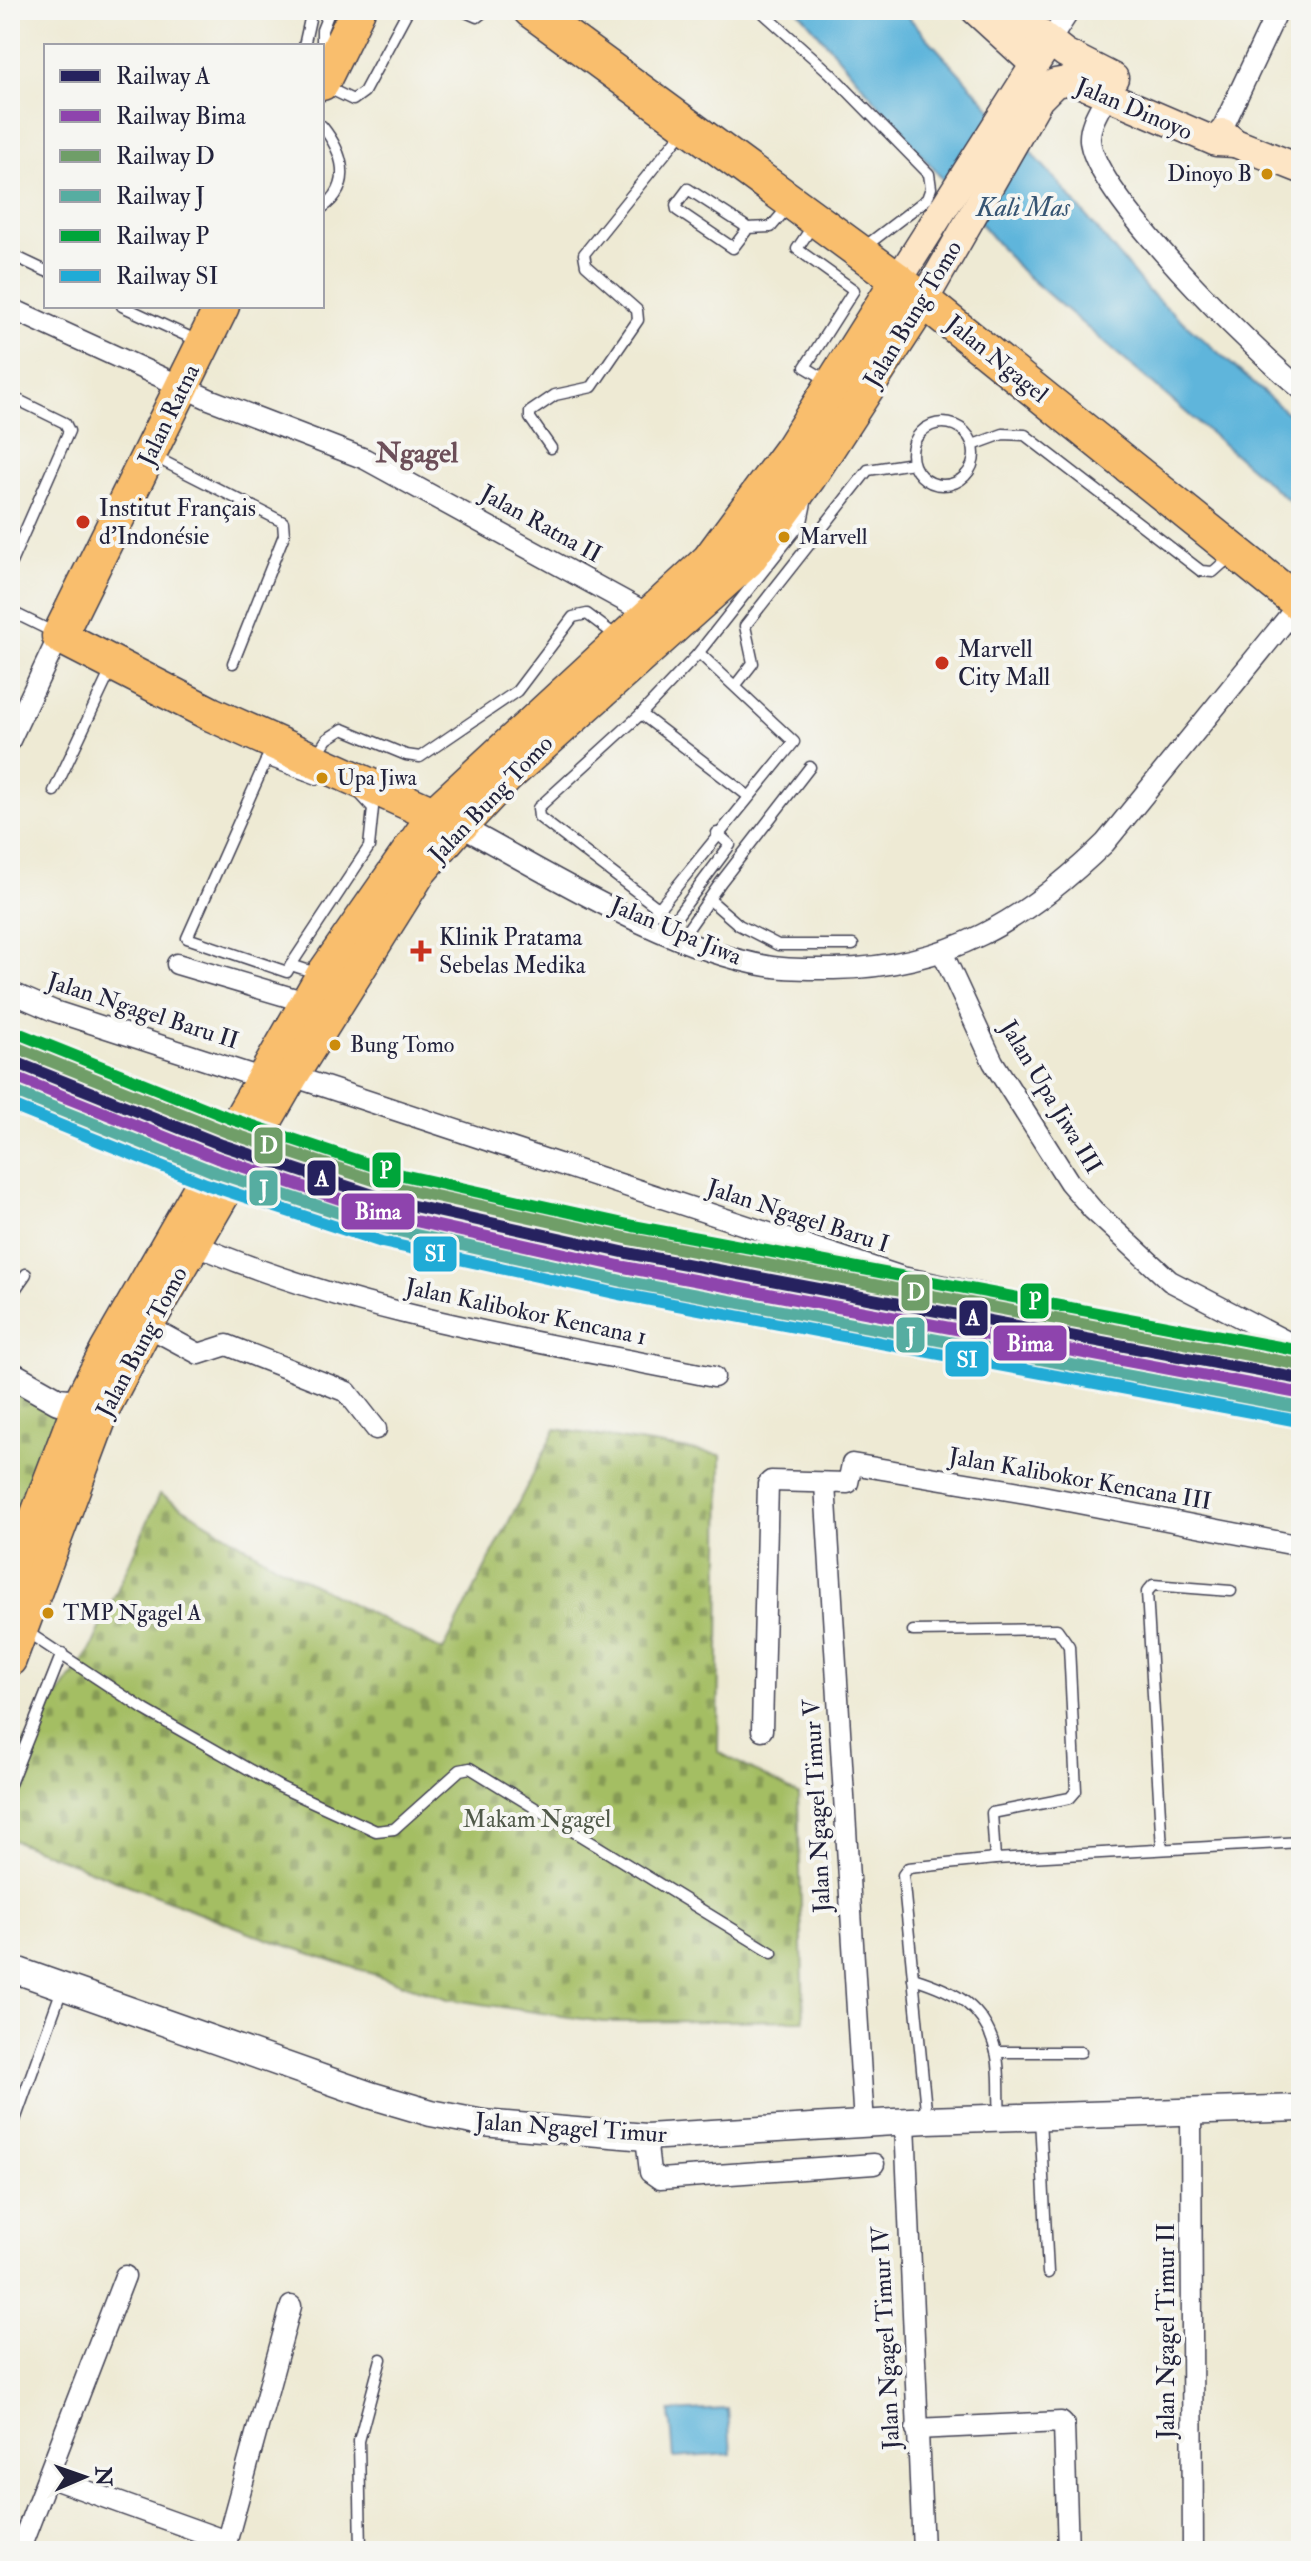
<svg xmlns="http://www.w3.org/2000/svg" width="1311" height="2561" font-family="'IM FELL Double Pica',serif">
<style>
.cemetery{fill:url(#cemetery-stones);stroke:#637050;stroke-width:2}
.water{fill:#5fb5db;stroke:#406c8b;stroke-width:2}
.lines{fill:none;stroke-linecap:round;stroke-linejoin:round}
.service-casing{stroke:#414052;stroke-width:13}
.minor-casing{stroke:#414052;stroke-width:23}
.tertiary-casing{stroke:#414052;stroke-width:29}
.secondary-casing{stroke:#414052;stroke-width:31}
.primary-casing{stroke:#414052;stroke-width:35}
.trunk-casing{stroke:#414052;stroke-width:37}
.service{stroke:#fff;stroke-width:10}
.minor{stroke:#fff;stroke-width:20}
.tertiary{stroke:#fff;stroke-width:26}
.secondary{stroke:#fde5c5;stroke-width:28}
.primary{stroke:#f9be6d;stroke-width:32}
.trunk{stroke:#f9be6d;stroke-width:34}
.rail-1-casing{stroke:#f6f6f2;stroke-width:18}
.rail-2-casing{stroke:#f6f6f2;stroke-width:18}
.rail-3-casing{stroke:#f6f6f2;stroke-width:18}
.rail-4-casing{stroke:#f6f6f2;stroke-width:18}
.rail-5-casing{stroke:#f6f6f2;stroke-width:18}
.rail-6-casing{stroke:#f6f6f2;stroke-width:18}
.rail-1{stroke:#26225e;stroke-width:12}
.rail-2{stroke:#8e44ad;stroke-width:12}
.rail-3{stroke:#6f9e68;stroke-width:12}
.rail-4{stroke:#56ada1;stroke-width:12}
.rail-5{stroke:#00a53a;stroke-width:12}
.rail-6{stroke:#20abd6;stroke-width:12}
.bus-dot{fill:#cc8c0c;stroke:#f6f6f2;stroke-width:3}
.poi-dot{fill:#c8321e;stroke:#f6f6f2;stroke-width:3}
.labels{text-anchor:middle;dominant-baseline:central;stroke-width:8;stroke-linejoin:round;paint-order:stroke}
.bus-label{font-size:22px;fill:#22223b;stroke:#f6f6f2;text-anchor:start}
.street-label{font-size:24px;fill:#22223b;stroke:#f6f6f2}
.poi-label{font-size:24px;fill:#22223b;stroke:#f6f6f2;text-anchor:start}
.park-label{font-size:24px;fill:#505949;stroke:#f6f6f2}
.water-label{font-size:26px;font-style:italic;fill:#375573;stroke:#f6f6f2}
.quarter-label{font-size:28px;font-weight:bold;fill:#6c4f59;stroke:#f6f6f2}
.line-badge{stroke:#f6f6f2;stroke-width:3}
.badge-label{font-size:22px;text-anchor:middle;font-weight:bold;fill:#fff}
</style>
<defs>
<pattern id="cemetery-stones" width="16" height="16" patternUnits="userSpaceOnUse" patternTransform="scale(2)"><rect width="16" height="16" fill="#a4be64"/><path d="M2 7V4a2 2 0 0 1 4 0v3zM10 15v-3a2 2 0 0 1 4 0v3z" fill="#859a54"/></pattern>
</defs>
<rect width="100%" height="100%" fill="#f6f6f2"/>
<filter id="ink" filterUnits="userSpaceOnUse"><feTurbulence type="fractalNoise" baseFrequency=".0125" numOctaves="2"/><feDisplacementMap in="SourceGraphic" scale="16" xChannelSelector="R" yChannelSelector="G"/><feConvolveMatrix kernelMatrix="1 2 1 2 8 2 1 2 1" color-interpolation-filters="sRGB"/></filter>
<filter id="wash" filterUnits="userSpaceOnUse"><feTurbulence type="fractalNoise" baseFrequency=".006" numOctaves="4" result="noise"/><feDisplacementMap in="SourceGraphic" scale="32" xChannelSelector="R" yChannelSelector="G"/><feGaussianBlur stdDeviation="1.8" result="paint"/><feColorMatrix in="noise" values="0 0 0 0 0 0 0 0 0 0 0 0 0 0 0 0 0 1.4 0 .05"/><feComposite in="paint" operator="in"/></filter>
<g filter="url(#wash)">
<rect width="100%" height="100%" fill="#eeead4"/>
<!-- cemetery -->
<g class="cemetery">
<path d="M10 1383 70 1417 10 1540Z"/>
<path d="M556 1429 721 1455 718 1752 798 1794 804 2020 603 2022 448 1999 270 1940 10 1839V1763L91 1649 160 1494 278 1566 443 1651Z"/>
</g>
<!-- water -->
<g class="water">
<path d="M798 10H902L1058 182 1148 291 1301 425V511L1020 270Z"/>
<path d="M728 2409 731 2454 674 2458 670 2412Z"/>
</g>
</g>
<g filter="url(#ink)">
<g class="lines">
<!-- service casing -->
<g class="service-casing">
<g id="service">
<path d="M461 10 477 17 486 10"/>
<path d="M760 10 830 73 929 174 931 188 927 199 863 248"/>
<path d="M304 46 312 10"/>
<path d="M322 46V30L330 10"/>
<path d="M324 86 353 100 364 92 408 10"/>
<path d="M322 126C342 151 355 185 322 208"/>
<path d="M688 189 745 226 746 231 733 248 677 210 676 205Z"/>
<path d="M813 225 797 249 854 290 805 367 827 380"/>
<path d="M746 228 771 227 788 207"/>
<path d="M10 254 46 271"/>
<path d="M122 306 198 341"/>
<path d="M10 396 65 423 69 431 10 565"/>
<circle cx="943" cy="454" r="31"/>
<path d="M973 445 1003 434 1025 435 1201 571 1213 572 1231 556"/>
<path d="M551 448 530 418V412L555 395 592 387 638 320 637 310 586 265 584 254 685 129"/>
<path d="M155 457 283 522 284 535 233 663"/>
<path d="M10 611 55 633"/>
<path d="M735 686 753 663 745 626 868 470 913 463"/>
<path d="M641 714 747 795"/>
<path d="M273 745 187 938 287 972 291 965 316 973"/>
<path d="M316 756 327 739 343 729 406 755 420 757 517 691 573 617 587 614 619 638"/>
<path d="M266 760 317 779"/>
<path d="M54 791 111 670"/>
<path d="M709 899 739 925 778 945H853"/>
<path d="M658 908 539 817 538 808 641 714 696 656 802 522 807 498"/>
<path d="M647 923 794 742 699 653"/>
<path d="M666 931 730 845 717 833"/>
<path d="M681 939 721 882 810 767"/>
<path d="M291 965 369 847 373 808 362 796"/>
<path d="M10 1297 26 1274"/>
<path d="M24 1630 145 1710 280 1787 376 1831 394 1829 460 1770 470 1768 772 1953"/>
<path d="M913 1631 1057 1629 1069 1646 1076 1791 1070 1798 992 1813 995 1859"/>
<path d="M10 1784 62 1653"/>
<path d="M1162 1849 1147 1592 1153 1585 1231 1591"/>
<path d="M913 1978C955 1991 985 2006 996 2052 1001 2071 998 2095 1000 2115"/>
<path d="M996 2052H1081"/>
<path d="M1040 2118 1048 2273"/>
<path d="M927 2120 903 1875 908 1868 995 1859 1301 1842"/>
<path d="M10 2134 62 1989"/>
<path d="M361 2551 359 2441 381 2359"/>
</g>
</g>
<!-- minor casing -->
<g class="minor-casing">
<g id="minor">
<path d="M1049 42 1070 10"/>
<path d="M1107 95C1100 109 1089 124 1090 140 1094 195 1255 351 1301 389"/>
<path d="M1216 142 1278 10"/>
<path d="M10 308 209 399 365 459 650 615"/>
<path d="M10 740 59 636"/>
<path d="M460 826C550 874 667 949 767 966 789 970 812 969 834 969 948 967 1025 921 1105 843L1299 604"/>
<path d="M943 954 993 1062 1069 1182 1093 1210 1170 1281 1301 1349"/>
<path d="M177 964 306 1002"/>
<path d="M10 992 54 1011 261 1078"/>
<path d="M292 1076 902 1277 1240 1349 1301 1359"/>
<path d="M232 1178 352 1214 858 1332 1301 1405"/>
<path d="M194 1244C360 1316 538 1341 714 1377"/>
<path d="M147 1326 199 1354 227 1345 347 1392 376 1429"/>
<path d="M825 1484 864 2125"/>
<path d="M762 1730 768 1484 771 1481 848 1483 852 1464 1032 1494 1301 1546"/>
<path d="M1191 2111 1193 2551"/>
<path d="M905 2123 923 2551"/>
<path d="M646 2137 650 2172 660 2179 874 2164"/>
<path d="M916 2429 1061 2422 1064 2425 1068 2551"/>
<path d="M48 2477 226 2541"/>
<path d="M19 2551 125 2276"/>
<path d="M224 2551 291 2306"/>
</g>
</g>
<!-- tertiary casing -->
<g class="tertiary-casing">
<g id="tertiary">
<path d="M10 1374 58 1401 79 1403"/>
<path d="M10 1968 370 2095 431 2113 483 2123 646 2137 927 2120 1301 2108"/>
</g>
</g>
<!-- secondary casing -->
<g class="secondary-casing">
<g id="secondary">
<path d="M975 10 1034 64"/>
<path d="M1010 10 1065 53 1114 78"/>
<path d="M1223 133 1235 143 1301 169"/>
<path d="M898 280 1049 42"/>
<path d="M924 300 1039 99 1055 83 1072 80 1216 142 1235 143"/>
</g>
</g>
<!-- primary casing -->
<g class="primary-casing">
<g id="primary">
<path d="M10 1585 79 1403 106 1351 322 975 435 813"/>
<path d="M10 1660 105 1406 147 1326 292 1076 420 872 460 826"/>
</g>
</g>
<!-- trunk casing -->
<g class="trunk-casing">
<g id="trunk">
<path d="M530 10 898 280 1301 605"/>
<path d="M322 83 358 10"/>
<path d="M222 306 59 636 211 714 460 826 506 777 748 560 809 477 924 300"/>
<path d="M435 813 709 560 792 448 898 280"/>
</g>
</g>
<!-- service -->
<use href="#service" class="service"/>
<!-- minor -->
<use href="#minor" class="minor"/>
<!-- tertiary -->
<use href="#tertiary" class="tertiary"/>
<!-- secondary -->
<use href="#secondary" class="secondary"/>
<!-- primary -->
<use href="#primary" class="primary"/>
<!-- trunk -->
<use href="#trunk" class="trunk"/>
<!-- rail-1 casing -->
<g class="rail-1-casing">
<path id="rail-1" d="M10 1060 222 1145 391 1201 627 1253 1301 1379"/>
</g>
<!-- rail-2 casing -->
<g class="rail-2-casing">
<path id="rail-2" d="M10 1075 217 1158 388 1215 624 1267 1298 1393"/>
</g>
<!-- rail-3 casing -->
<g class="rail-3-casing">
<path id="rail-3" d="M15 1047 227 1132 395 1187 630 1239 1301 1365"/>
</g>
<!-- rail-4 casing -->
<g class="rail-4-casing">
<path id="rail-4" d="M10 1090 212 1171 385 1228 622 1281 1296 1407"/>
</g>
<!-- rail-5 casing -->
<g class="rail-5-casing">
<path id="rail-5" d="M20 1034 232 1119 398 1174 633 1226 1301 1351"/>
</g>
<!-- rail-6 casing -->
<g class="rail-6-casing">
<path id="rail-6" d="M10 1105 206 1184 382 1242 619 1294 1293 1420"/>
</g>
<!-- rail-1 -->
<use href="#rail-1" class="rail-1"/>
<!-- rail-2 -->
<use href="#rail-2" class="rail-2"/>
<!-- rail-3 -->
<use href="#rail-3" class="rail-3"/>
<!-- rail-4 -->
<use href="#rail-4" class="rail-4"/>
<!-- rail-5 -->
<use href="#rail-5" class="rail-5"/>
<!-- rail-6 -->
<use href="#rail-6" class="rail-6"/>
</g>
</g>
<!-- markers -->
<g class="bus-dot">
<circle cx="1267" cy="174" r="7"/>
<circle cx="784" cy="537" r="7"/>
<circle cx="322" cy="778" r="7"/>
<circle cx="335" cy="1045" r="7"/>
<circle cx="48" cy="1613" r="7"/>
</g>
<g class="poi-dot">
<circle cx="83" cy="522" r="8"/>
<circle cx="942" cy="663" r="8"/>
<path d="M417 939h8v8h8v8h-8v8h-8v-8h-8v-8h8z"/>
</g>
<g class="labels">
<!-- bus labels -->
<g class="bus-label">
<text x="1252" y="174" text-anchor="end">Dinoyo B</text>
<text x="799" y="537">Marvell</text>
<text x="337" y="778">Upa Jiwa</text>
<text x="350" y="1045">Bung Tomo</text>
<text x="63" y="1613">TMP Ngagel A</text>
</g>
<!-- street labels -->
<g class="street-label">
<text transform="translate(1134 109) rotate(23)">Jalan Dinoyo</text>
<text transform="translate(913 314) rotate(-59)">Jalan Bung Tomo</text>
<text transform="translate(997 359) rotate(39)">Jalan Ngagel</text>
<text transform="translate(169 415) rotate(-64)">Jalan Ratna</text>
<text transform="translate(541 524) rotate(29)">Jalan Ratna II</text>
<text transform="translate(491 799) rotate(-46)">Jalan Bung Tomo</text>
<text transform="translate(676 931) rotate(23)">Jalan Upa Jiwa</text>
<text transform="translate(143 1011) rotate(18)">Jalan Ngagel Baru II</text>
<text transform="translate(1051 1097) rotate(59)">Jalan Upa Jiwa III</text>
<text transform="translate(798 1216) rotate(18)">Jalan Ngagel Baru I</text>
<text transform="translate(526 1312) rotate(12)">Jalan Kalibokor Kencana 1</text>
<text transform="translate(142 1342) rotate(-62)">Jalan Bung Tomo</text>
<text transform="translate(1080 1479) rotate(10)">Jalan Kalibokor Kencana III</text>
<text transform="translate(817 1806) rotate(-93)">Jalan Ngagel Timur V</text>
<text transform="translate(571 2128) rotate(4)">Jalan Ngagel Timur</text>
<text transform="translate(1166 2331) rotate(-90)">Jalan Ngagel Timur II</text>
<text transform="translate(886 2338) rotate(-93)">Jalan Ngagel Timur IV</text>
</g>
<!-- poi labels -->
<g class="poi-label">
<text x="99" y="508">Institut Français<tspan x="99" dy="28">d'Indonésie</tspan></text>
<text x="958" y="649">Marvell<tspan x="958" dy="28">City Mall</tspan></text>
<text x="439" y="937">Klinik Pratama<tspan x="439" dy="28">Sebelas Medika</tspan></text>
</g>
<!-- park labels -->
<g class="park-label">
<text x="537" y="1819">Makam Ngagel</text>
</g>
<!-- water labels -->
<g class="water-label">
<text x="1023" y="208">Kali Mas</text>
</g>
<!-- quarter labels -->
<g class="quarter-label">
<text x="417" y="453">Ngagel</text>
</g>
</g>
<g class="line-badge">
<rect x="253" y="1126" width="31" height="39" rx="8" fill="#6f9e68"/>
<rect x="371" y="1151" width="31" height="38" rx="8" fill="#00a53a"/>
<rect x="306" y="1159" width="31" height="38" rx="8" fill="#26225e"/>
<rect x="248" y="1169" width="31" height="38" rx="8" fill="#56ada1"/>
<rect x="340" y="1192" width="76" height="39" rx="8" fill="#8e44ad"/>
<rect x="412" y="1235" width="46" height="38" rx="8" fill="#20abd6"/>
<rect x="900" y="1273" width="31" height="39" rx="8" fill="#6f9e68"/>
<rect x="1019" y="1282" width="31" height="38" rx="8" fill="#00a53a"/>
<rect x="958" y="1299" width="31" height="38" rx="8" fill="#26225e"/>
<rect x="895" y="1316" width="31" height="38" rx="8" fill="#56ada1"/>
<rect x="992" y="1324" width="76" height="38" rx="8" fill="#8e44ad"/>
<rect x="944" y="1340" width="46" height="38" rx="8" fill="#20abd6"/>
</g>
<g class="badge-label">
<text x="269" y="1153">D</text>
<text x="386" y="1178">P</text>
<text x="322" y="1186">A</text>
<text x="264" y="1196">J</text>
<text x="378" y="1219">Bima</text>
<text x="435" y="1261">SI</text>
<text x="916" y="1300">D</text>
<text x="1035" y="1309">P</text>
<text x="973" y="1325">A</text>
<text x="911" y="1343">J</text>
<text x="1030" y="1351">Bima</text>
<text x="967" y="1367">SI</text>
</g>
<!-- margin -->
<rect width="1311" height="2561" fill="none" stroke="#f6f6f2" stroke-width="40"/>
<!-- legend -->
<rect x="44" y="44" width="280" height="264" fill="#f6f6f2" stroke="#a1a1a9" stroke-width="2"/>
<rect x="60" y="70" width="40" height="12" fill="#26225e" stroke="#a1a1a9" stroke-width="2"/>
<text x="116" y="84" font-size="24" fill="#22223b">Railway A</text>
<rect x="60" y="110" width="40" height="12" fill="#8e44ad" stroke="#a1a1a9" stroke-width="2"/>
<text x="116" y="124" font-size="24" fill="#22223b">Railway Bima</text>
<rect x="60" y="150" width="40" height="12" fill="#6f9e68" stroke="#a1a1a9" stroke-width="2"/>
<text x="116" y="164" font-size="24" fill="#22223b">Railway D</text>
<rect x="60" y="190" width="40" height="12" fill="#56ada1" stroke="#a1a1a9" stroke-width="2"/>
<text x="116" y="204" font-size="24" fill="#22223b">Railway J</text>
<rect x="60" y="230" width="40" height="12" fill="#00a53a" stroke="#a1a1a9" stroke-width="2"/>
<text x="116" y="244" font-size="24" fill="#22223b">Railway P</text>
<rect x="60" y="270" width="40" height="12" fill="#20abd6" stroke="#a1a1a9" stroke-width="2"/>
<text x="116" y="284" font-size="24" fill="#22223b">Railway SI</text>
<!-- north arrow -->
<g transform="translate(84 2477) rotate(88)" stroke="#f6f6f2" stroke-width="6" paint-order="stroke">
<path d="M0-6L14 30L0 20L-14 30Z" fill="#22223b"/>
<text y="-12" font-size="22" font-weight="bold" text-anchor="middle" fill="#22223b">N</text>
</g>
</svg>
